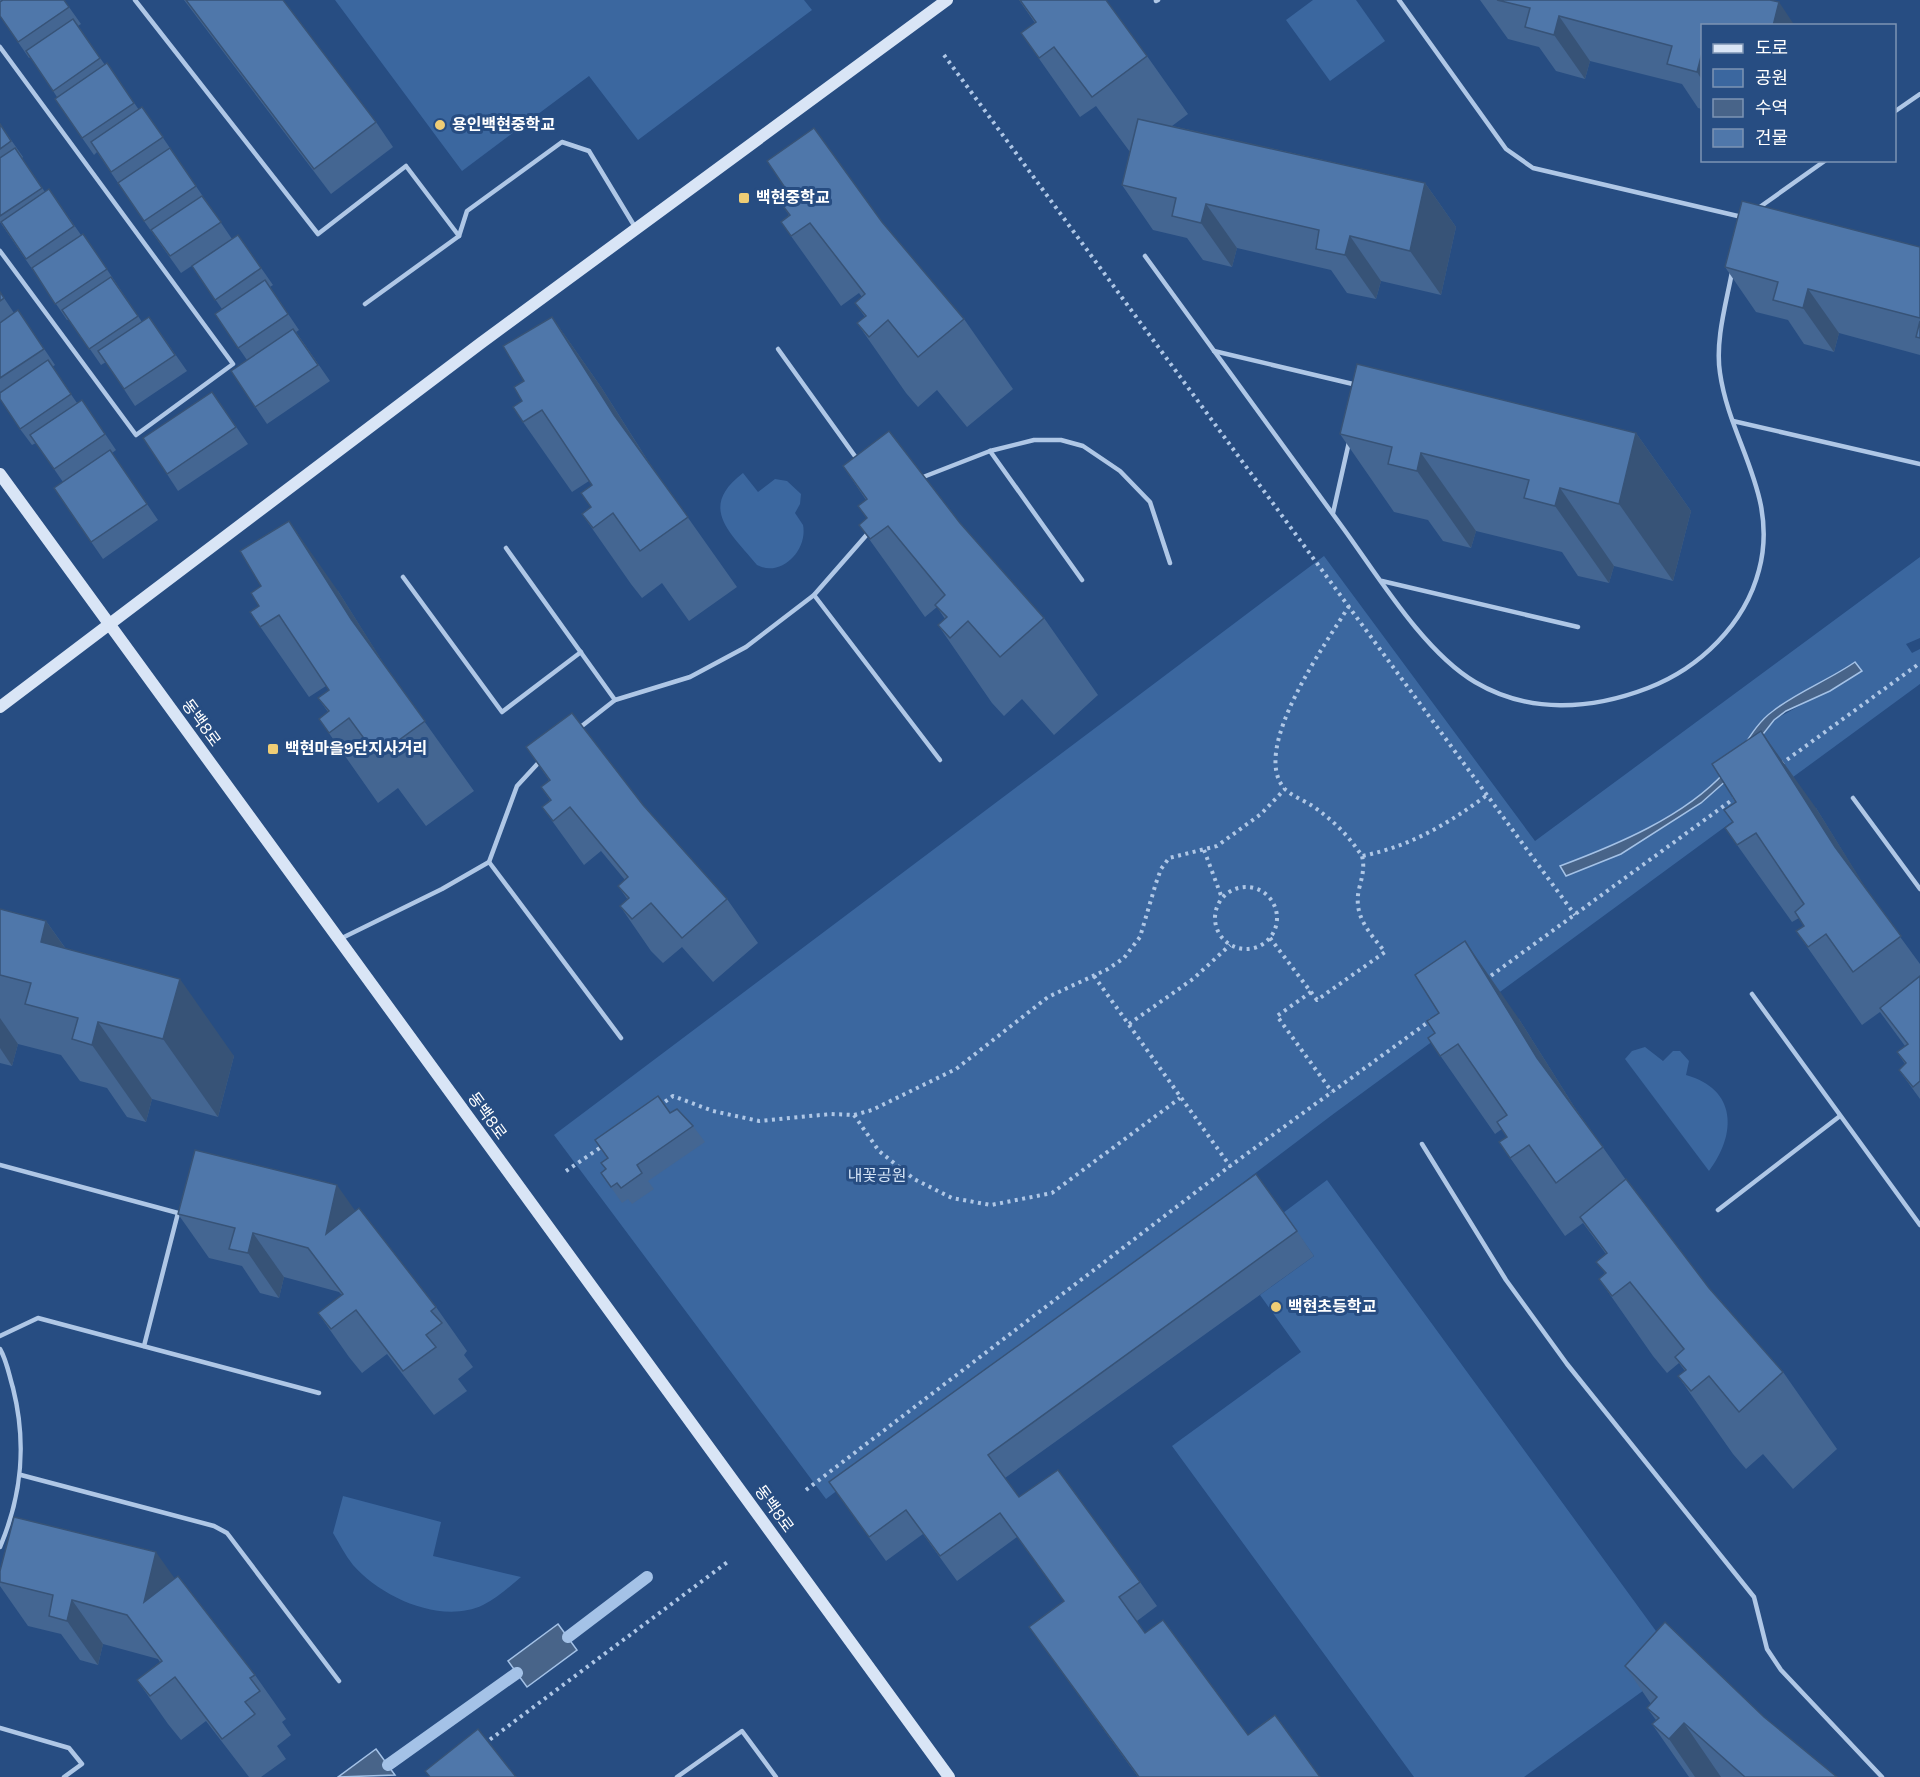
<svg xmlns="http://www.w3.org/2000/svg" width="1920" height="1777" font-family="'Nunito Sans','Noto Sans KR',sans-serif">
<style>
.green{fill:#3b679f;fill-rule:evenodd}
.water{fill:#486489;stroke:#a4c2e7;stroke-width:1.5}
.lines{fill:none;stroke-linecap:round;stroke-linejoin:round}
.stream{stroke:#a4c2e7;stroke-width:12}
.path{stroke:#afc7e6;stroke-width:4;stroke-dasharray:3 4.5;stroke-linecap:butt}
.lane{stroke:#afc7e6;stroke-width:4.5}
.secondary{stroke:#d9e5f6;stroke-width:12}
.wall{fill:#446692}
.shaded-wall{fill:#375377}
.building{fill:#4f77aa;stroke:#375377;stroke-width:1.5}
.poi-dot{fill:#efcd75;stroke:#274d82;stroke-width:2}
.labels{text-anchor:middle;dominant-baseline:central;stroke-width:6;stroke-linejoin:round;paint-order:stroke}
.poi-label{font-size:16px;font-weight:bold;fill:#fff;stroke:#274d82;text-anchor:start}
.street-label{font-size:16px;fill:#fff;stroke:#274d82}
.park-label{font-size:16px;fill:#d2e2f5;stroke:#274d82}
</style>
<rect width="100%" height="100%" fill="#274d82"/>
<!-- green -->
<g class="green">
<path d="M335 0H804L812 10 638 140 589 76 462 171Z"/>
<path d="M1313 0H1356L1385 41 1330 81 1286 20Z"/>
<path d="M743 473 758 492 775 479 787 481 801 494 800 504 795 513 803 525C808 550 781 578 757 565 731 533 697 508 743 473Z"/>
<path d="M1324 556 1535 841 1920 557V638L1906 644 1912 653 1920 649V684L1332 1115 826 1499 554 1135ZM1855 663 1862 671 1774 720 1701 803 1621 854 1572 874 1560 866C1616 844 1684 817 1725 772 1742 753 1752 726 1772 711 1796 693 1829 680 1855 663Z"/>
<path d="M1645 1047 1663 1061 1673 1051H1680L1689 1061 1686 1075C1737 1089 1737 1134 1709 1171L1625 1059 1632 1051Z"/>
<path d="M1327 1180 1680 1664 1524 1777H1414L1172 1446 1301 1352 1260 1295 1314 1256 1283 1213Z"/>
<path d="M343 1496 441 1522 433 1556 521 1577C509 1587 497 1598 483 1605 441 1625 381 1597 353 1565 345 1555 339 1543 333 1533Z"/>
</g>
<!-- water -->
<g class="water">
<path d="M1855 662 1862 671 1830 691 1786 711 1774 720 1728 779 1701 803 1621 854 1566 876 1560 866C1616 845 1684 817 1725 772 1742 753 1752 726 1773 711 1797 692 1829 680 1855 662Z"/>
<path d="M558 1624 577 1650 527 1687 508 1661Z"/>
<path d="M376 1749 395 1775 338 1777Z"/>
</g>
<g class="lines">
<!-- stream -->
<g class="stream">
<path d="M568 1637 647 1577"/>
<path d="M388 1765 517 1673"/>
</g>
<!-- path -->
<g class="path">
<path d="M944 55 1575 915"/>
<path d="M1349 606C1327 642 1250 748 1284 788 1290 795 1303 800 1311 805 1332 819 1348 835 1362 856 1411 846 1448 824 1487 795"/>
<path d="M1781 764 1920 663"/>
<path d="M1204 850 1222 898"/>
<circle cx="1246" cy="918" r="31"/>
<path d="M1270 938 1317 1000 1385 952C1369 932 1353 916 1359 889 1362 877 1365 868 1362 856"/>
<path d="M1094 976 1230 1166 1431 1020"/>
<path d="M1485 980 1736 797"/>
<path d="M1311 992 1277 1016 1332 1092"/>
<path d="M1129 1024 1193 979 1230 945"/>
<path d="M659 1106 673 1096 713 1111 759 1121 831 1114 854 1115 872 1110 956 1069 1048 997 1108 969 1124 958 1140 937 1156 883 1161 869 1169 858 1217 846 1261 814 1285 789"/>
<path d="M854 1115 879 1151 914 1179 952 1198 991 1205 1052 1193 1180 1098"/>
<path d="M566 1171 604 1145"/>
<path d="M806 1490 1230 1166"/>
<path d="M484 1744 729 1561"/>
</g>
<!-- lane -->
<g class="lane">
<path d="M135 0 318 234 406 166 459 236"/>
<path d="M1399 0 1506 149 1533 168 1742 217"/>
<path d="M1156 1 1158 0"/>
<path d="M0 47 233 364 136 435 0 251"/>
<path d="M1894 112 1920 94"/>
<path d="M1757 209 1826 160"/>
<path d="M1145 256C1211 346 1277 437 1343 528 1378 576 1424 652 1475 682 1529 714 1591 710 1648 688 1700 668 1745 624 1759 570 1779 495 1730 443 1720 373 1715 341 1726 304 1732 272"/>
<path d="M365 304 459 236 467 211 562 142 589 151 635 227"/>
<path d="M778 349 857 459"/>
<path d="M1214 351 1357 385"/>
<path d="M1733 421 1920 464"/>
<path d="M990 451 1082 580"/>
<path d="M918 479 990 451 1034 440H1061L1083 446 1120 471 1150 502 1170 563"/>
<path d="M1333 513 1349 442"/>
<path d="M506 548 615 700"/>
<path d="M403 577 502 712 581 652"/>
<path d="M1382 581 1578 627"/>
<path d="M814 595 940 760"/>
<path d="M578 729 615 700 690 677 746 647 814 595 870 531"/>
<path d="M1853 798 1920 889"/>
<path d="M489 862 621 1038"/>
<path d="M340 939 442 889 489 862 517 786 541 760"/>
<path d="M1752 994 1920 1225"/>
<path d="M1422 1144 1506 1280 1567 1364 1754 1597 1767 1649 1781 1670 1882 1777"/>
<path d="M0 1165 178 1213 144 1346"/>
<path d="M1718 1210 1840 1116"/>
<path d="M0 1336 38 1318 319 1393"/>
<path d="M0 1349C7 1361 9 1375 13 1388 27 1444 22 1495 0 1547"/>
<path d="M21 1475 214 1526 227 1533 339 1681"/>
<path d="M0 1728 69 1748 82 1764 64 1777"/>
<path d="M677 1777 742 1731 776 1777"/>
</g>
<!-- secondary -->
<g class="secondary">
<path d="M0 474 949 1777"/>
<path d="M0 707 481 343 947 0"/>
</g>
</g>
<!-- wall -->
<g class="wall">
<path d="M0 0H64L81 24 78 26 105 65 107 63 139 110 142 107 232 239 181 273 144 221 97 152 94 155 55 99 57 97 31 57 29 58 0 16Z"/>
<path d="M184 0H283L376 122 393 147 331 194Z"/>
<path d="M1019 0H1106L1147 56 1188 114 1172 126 1425 183 1456 227 1441 295 1381 281 1376 299 1347 293 1331 270 1237 248 1232 267 1203 260 1187 238 1153 230 1122 185 1130 152 1096 106 1080 117 1021 33 1035 23Z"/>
<path d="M1480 0H1770L1702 26V109L1698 108 1682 84 1590 61 1585 79 1556 71 1539 47 1508 39Z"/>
<path d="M0 124 23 157 22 158 45 192 49 189 81 235 94 250 142 322 149 317 187 371 135 406 106 362 101 365 69 319 67 320 0 222Z"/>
<path d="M780 202 882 222 964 319 1013 389 967 427 937 390 918 407 906 393 857 323 865 317 855 303 862 297 859 293 841 306 781 222 789 215Z"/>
<path d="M238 235 273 285 270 287 299 330 296 332 330 381 267 424 231 371 247 360 215 314 222 309 192 266Z"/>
<path d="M1920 247V355L1839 333 1834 352 1804 344 1788 320 1756 312 1725 267Z"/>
<path d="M0 292 14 313 18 310 55 365 52 367 77 403 82 400 116 450 112 453 158 520 103 559 54 488 63 482 36 443 32 445 20 429 0 391Z"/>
<path d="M552 317 601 387 650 464 737 587 689 621 662 583 642 598 631 584 582 514 591 507 592 485 589 481 572 492 523 422 522 401 524 381Z"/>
<path d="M212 392 248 444 178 491 167 474Z"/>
<path d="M1636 433 1691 511 1673 581 1614 566 1609 583 1578 576 1562 552 1476 531 1471 548 1443 541 1428 520 1394 512 1340 434Z"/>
<path d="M843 466 960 523 1044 618 1098 695 1054 735 1022 699 1004 716 992 703 938 625 945 619 937 607 925 617 859 525 867 519 858 506 866 500Z"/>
<path d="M338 591 387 669 474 791 426 826 398 788 378 803 319 719 328 712 318 698 329 690 326 686 309 697 250 612Z"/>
<path d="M526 747 643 805 727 899 758 943 713 982 682 947 663 963 651 951 620 906 628 900 618 886 625 880 601 851 584 865 542 807 550 800 541 787 549 780Z"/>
<path d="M1816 808 1871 897 1920 964V1099L1899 1070 1905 1064 1897 1052 1905 1046 1880 1012 1862 1025 1796 931 1804 926 1799 918 1792 922 1725 828Z"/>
<path d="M0 909 46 921 66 949 234 1056 218 1117 152 1099 146 1122 127 1117 107 1088 80 1081 61 1055 18 1044 12 1066 0 1063Z"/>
<path d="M1519 1019 1575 1108 1626 1180 1709 1288 1783 1372 1837 1449 1793 1489 1763 1454 1746 1469 1733 1454 1678 1376 1685 1371 1679 1363 1667 1373 1653 1356 1599 1279 1605 1273 1596 1262 1606 1254 1583 1223 1565 1236 1499 1142 1507 1137 1502 1129 1495 1134 1428 1038Z"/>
<path d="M670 1113 693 1126 705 1142 648 1181 654 1189 632 1204 628 1199 622 1203 601 1173 606 1169 607 1158 595 1140Z"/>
<path d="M355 1211 436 1307 467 1351 464 1355 473 1367 458 1379 467 1391 434 1415 387 1354 362 1373 349 1357 318 1313 342 1295 339 1292 284 1277 279 1298 260 1293 242 1266 209 1258 178 1214Z"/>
<path d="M1297 1231 1314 1256 1005 1478 1019 1497 1140 1582 1157 1606 1137 1621 1145 1633 1248 1735 1320 1777H1138L1029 1627 1064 1601 1017 1537 957 1581 923 1534 886 1561 829 1482Z"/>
<path d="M0 1571 175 1578 255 1675 286 1719 282 1722 291 1735 277 1746 286 1759 261 1777H249L206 1721 181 1740 168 1724 137 1680 160 1662 158 1659 103 1644 98 1665 80 1660 61 1634 28 1626 0 1586Z"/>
<path d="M1625 1666 1764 1717 1837 1777H1689L1652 1724 1656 1720 1647 1708 1651 1704Z"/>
</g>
<!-- shaded-wall -->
<g class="shaded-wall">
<path d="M1779 2 1795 26H1773Z"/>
<path d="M1559 16 1590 61 1585 79 1554 35Z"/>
<path d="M1702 53V80L1697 72Z"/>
<path d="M1425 183 1456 227 1441 295 1410 251Z"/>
<path d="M1206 204 1237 248 1232 267 1201 223Z"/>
<path d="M1350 236 1381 281 1376 299 1345 255Z"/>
<path d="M1808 289 1839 333 1834 352 1803 308Z"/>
<path d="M552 317 601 387 663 485 614 415Z"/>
<path d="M1636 433 1691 511 1673 581 1619 504Z"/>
<path d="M1421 453 1476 531 1471 548 1417 471Z"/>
<path d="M1560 488 1614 566 1609 583 1555 506Z"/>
<path d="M289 521 338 591 400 689 351 619Z"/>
<path d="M1761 731 1816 808 1889 925 1835 847Z"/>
<path d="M46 921 101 999 41 942Z"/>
<path d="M1465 941 1519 1019 1592 1135 1537 1058Z"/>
<path d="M180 979 234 1056 218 1117 163 1039Z"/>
<path d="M0 1018 18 1044 12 1066 0 1048Z"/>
<path d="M98 1022 152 1099 146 1122 92 1045Z"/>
<path d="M337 1185 368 1229 326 1234Z"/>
<path d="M253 1233 284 1277 279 1298 248 1253Z"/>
<path d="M156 1552 187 1596 144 1602Z"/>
<path d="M72 1600 103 1644 98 1665 67 1621Z"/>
<path d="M1684 1723 1721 1777H1695L1669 1739Z"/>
</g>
<!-- building -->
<g class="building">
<path d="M3 0H64L69 7 18 42 0 16V2Z"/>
<path d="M186 0H283L376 122 314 169Z"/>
<path d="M1020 0H1106L1147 56 1092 97 1054 47 1039 58 1021 33 1036 22Z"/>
<path d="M1497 0H1770L1779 2 1773 26H1702V53L1697 72 1667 64 1672 46 1559 16 1554 35 1525 27 1530 8Z"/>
<path d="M73 19 100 58 53 91 26 51Z"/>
<path d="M107 63 134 103 82 138 55 99Z"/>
<path d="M142 107 163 137 111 172 91 142Z"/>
<path d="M1138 119 1425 183 1410 251 1350 236 1345 255 1316 249 1319 230 1206 204 1201 223 1172 216 1176 198 1122 185Z"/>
<path d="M0 124 11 141 0 149Z"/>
<path d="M814 128 882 222 964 319 918 357 888 320 869 337 857 323 866 316 855 303 865 294 810 223 791 236 781 222 790 215 780 202 790 195 767 161Z"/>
<path d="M15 148 42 188 0 216V158Z"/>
<path d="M170 148 196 186 144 221 118 183Z"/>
<path d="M49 189 74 226 26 259 1 222Z"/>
<path d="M202 196 221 222 170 256 151 230Z"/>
<path d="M1742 201 1920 247V318L1808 289 1803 308 1773 300 1778 282 1725 267Z"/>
<path d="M83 234 107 269 55 304 32 268Z"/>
<path d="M238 235 261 268 215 300 192 266Z"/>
<path d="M111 277 138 316 89 349 62 310Z"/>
<path d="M265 280 288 314 238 348 215 314Z"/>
<path d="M0 292 4 298 0 301Z"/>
<path d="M18 310 44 349 0 378V323Z"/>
<path d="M149 317 175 355 124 389 98 351Z"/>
<path d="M552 317 614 415 688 517 640 551 613 513 593 528 582 514 591 507 581 493 592 485 542 410 523 422 513 407 522 401 514 387 524 381 503 346Z"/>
<path d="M1920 321V338L1916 337Z"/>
<path d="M293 329 318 365 255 407 231 371Z"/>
<path d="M48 360 71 394 20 429 0 399V393Z"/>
<path d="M1357 364 1636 433 1619 504 1560 488 1555 506 1524 498 1529 480 1421 453 1417 471 1388 464 1392 447 1340 434Z"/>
<path d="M212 392 236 427 167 474 143 438Z"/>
<path d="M82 400 105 434 54 469 30 435Z"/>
<path d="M889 431 960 523 1044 618 1000 657 968 621 950 638 938 625 947 617 935 605 945 595 888 526 870 539 859 525 867 518 858 506 867 499 843 466Z"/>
<path d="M110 450 147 504 91 542 54 488Z"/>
<path d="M289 521 351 619 425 721 377 756 349 718 329 733 319 719 329 711 318 698 329 690 279 615 260 627 250 612 259 606 251 593 261 586 240 551Z"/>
<path d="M572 713 643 805 727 899 682 938 651 903 632 919 620 906 629 898 618 886 628 877 570 807 553 821 542 807 551 800 541 787 550 780 526 747Z"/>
<path d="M1761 731 1835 847 1901 936 1853 972 1826 934 1808 947 1796 931 1804 926 1795 912 1804 904 1756 833 1737 845 1725 828 1733 822 1724 810 1736 802 1712 764Z"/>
<path d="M0 909 46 921 41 942 180 979 163 1039 98 1022 92 1045 72 1039 78 1018 25 1004 31 983 0 975Z"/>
<path d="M1465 941 1537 1058 1603 1147 1556 1183 1529 1145 1510 1158 1499 1142 1507 1137 1497 1122 1507 1115 1458 1044 1440 1056 1428 1038 1435 1033 1427 1021 1439 1013 1415 975Z"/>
<path d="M1920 976V1081L1913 1087 1899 1070 1906 1063 1897 1052 1908 1044 1880 1008Z"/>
<path d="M658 1096 670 1113 677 1109 693 1126 637 1165 642 1173 621 1188 617 1183 611 1187 601 1173 606 1169 601 1163 608 1158 595 1140Z"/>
<path d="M195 1150 337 1185 326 1234 359 1208 436 1307 431 1311 442 1323 426 1335 436 1347 403 1371 356 1310 331 1329 318 1313 343 1294 308 1248 253 1233 248 1253 229 1249 235 1228 178 1214Z"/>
<path d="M1256 1174 1297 1231 988 1455 1019 1497 1058 1470 1140 1582 1119 1597 1145 1633 1163 1620 1248 1735 1275 1715 1320 1777H1139L1029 1627 1064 1601 1000 1513 940 1556 906 1510 869 1537 829 1482Z"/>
<path d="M1626 1179 1709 1288 1783 1372 1739 1412 1709 1376 1691 1391 1678 1376 1686 1370 1675 1357 1684 1349 1630 1282 1612 1296 1599 1279 1606 1273 1596 1262 1607 1253 1580 1217Z"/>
<path d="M14 1517 156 1552 144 1602 178 1576 255 1675 250 1678 260 1691 245 1702 255 1714 222 1739 175 1677 150 1696 137 1680 162 1661 127 1615 72 1600 67 1621 49 1616 53 1595 0 1582V1571Z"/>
<path d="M1665 1622 1764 1717 1837 1777H1745L1684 1723 1669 1739 1652 1724 1659 1718 1647 1708 1657 1697 1625 1666Z"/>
<path d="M478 1729 516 1777H430L425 1771Z"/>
</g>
<!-- markers -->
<g class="poi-dot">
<circle cx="440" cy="125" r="6"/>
<rect x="738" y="192" width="12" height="12" rx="3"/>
<rect x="267" y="743" width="12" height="12" rx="3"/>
<circle cx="1276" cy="1307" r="6"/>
</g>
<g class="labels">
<!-- poi labels -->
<g class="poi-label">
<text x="452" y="125">용인백현중학교</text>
<text x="756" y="198">백현중학교</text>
<text x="285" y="749">백현마을9단지사거리</text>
<text x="1288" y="1307">백현초등학교</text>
</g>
<!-- street labels -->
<g class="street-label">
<text transform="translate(201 723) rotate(54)">동백8로</text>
<text transform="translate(487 1116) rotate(54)">동백8로</text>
<text transform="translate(774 1509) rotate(54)">동백8로</text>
</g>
<!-- park labels -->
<g class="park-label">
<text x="877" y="1176">내꽃공원</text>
</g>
</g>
<!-- legend -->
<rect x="1701" y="24" width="195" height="138" fill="#274d82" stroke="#7d94b4" stroke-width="1.5"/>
<rect x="1713" y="44" width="30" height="9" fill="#d9e5f6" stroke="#7d94b4" stroke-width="1.5"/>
<text x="1755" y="54" font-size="18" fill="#ffffff">도로</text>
<rect x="1713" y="69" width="30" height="18" fill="#3b679f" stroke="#7d94b4" stroke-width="1.5"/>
<text x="1755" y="84" font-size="18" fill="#ffffff">공원</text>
<rect x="1713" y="99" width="30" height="18" fill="#486489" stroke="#7d94b4" stroke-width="1.5"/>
<text x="1755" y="114" font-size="18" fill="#ffffff">수역</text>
<rect x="1713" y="129" width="30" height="18" fill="#4f77aa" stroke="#7d94b4" stroke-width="1.5"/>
<text x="1755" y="144" font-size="18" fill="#ffffff">건물</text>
</svg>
